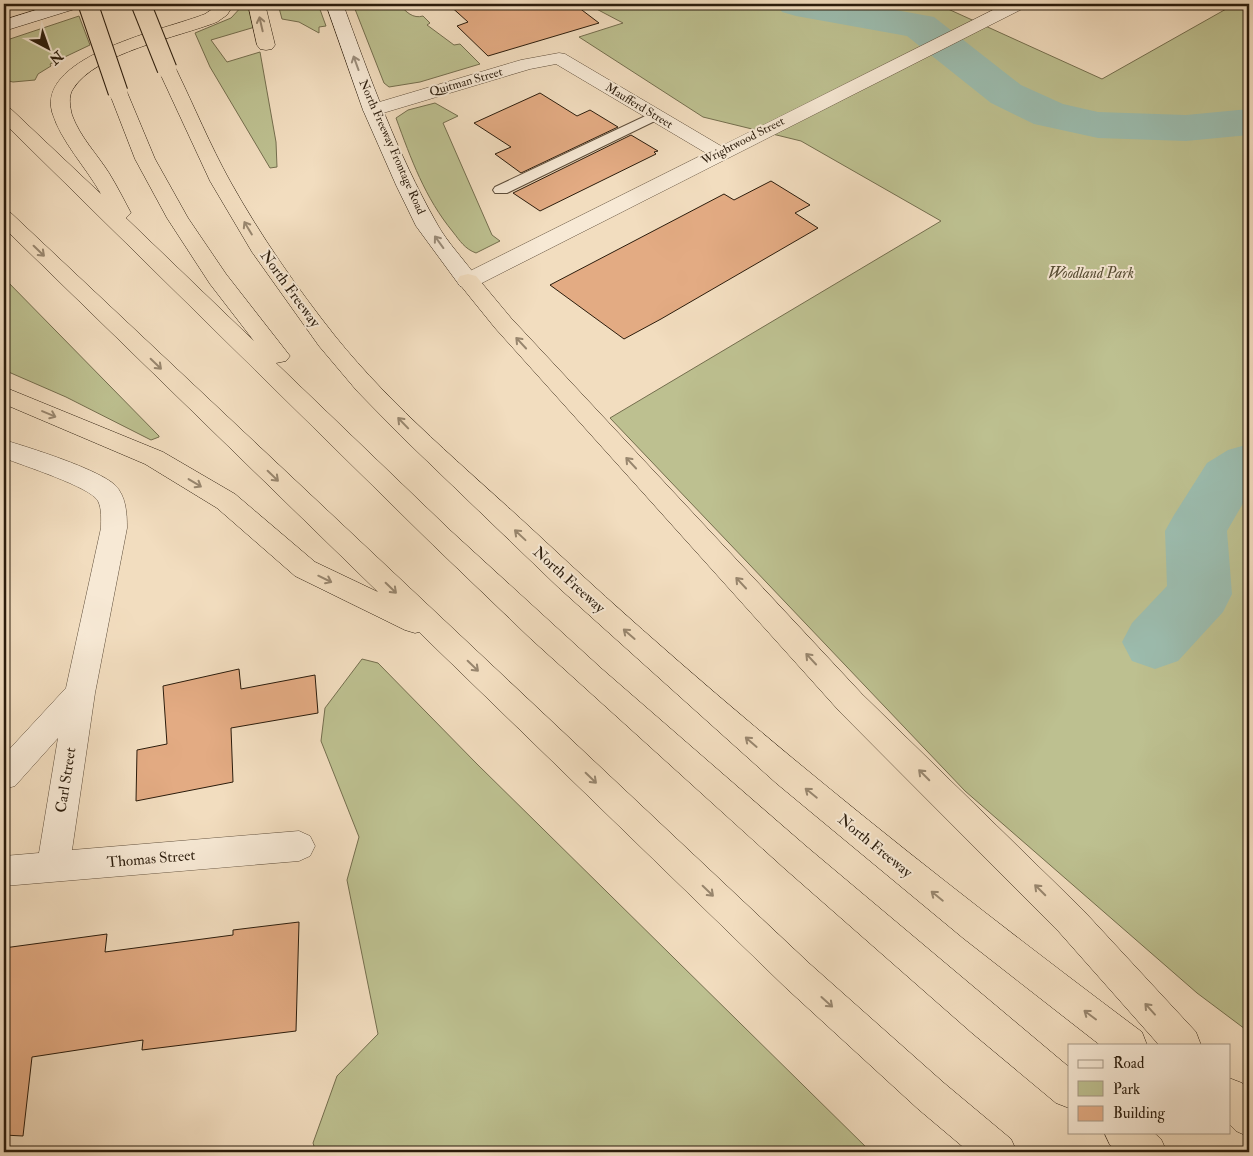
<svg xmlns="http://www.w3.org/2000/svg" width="1253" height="1156" font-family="'IM FELL Double Pica',serif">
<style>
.green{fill:#bdc090;stroke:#746e4e}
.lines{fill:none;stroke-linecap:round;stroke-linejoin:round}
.river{fill:#9cbcae;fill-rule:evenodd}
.building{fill:#e3ab83;stroke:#2b1c0c}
.service-casing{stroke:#5d4c39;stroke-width:2}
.minor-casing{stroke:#5d4c39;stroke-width:1}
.secondary-casing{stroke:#2b1c0c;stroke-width:1}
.motorway-casing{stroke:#2b1c0c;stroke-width:1}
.service{fill:#f7e9d5;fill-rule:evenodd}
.minor{fill:#f7e9d5;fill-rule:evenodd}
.secondary{fill:#f7e9d5;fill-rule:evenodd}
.motorway{fill:#f2ddbf;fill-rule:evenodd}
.motorway-bridge-casing{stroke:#2b1c0c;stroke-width:21;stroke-linecap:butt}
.motorway-bridge{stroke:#f2ddbf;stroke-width:19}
.oneway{stroke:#98866e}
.oneway2{stroke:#9b8d7b}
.labels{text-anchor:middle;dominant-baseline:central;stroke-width:4;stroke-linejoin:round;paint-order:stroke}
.far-street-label{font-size:12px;fill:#2b1c0c;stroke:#f7e9d5}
.park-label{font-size:15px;font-style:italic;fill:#574d34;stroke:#f7e9d5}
.street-label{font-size:15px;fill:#2b1c0c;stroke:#f7e9d5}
</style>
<rect width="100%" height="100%" fill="#f2ddbf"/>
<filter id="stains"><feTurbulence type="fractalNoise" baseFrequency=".004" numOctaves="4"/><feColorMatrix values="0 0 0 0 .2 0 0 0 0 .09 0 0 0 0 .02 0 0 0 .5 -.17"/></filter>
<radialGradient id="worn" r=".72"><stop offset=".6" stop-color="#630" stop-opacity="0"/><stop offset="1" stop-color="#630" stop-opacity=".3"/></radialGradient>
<!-- green -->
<g class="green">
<path d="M244 4H251L255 27 211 40 227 62 260 52 276 142 277 167 270 168 210 67 195 33 231 18Z"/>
<path d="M278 4H318L326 26 319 27V33L299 22 282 19Z"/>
<path d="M353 4H399C406 12 413 19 423 16L430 23 427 25 454 45 460 44 480 64 420 82 389 87 384 83Z"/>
<path d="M587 4H937L1102 79 1235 4H1249V1032L1197 993 965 791 610 418 941 221 801 141 703 117 579 37 623 23Z"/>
<path d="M79 16 90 45 50 64 51 66 38 74 35 80 13 82 4 80V41Z"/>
<path d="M435 103 458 116 443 123 492 235 500 241 476 253C465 249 460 241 453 232 425 198 411 159 396 118L408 110Z"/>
<path d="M4 278 159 436V437L151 440 66 397 4 370Z"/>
<path d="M362 659 378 663 477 764 871 1152H316L313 1143 337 1076 378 1034 347 880 359 837 321 741 325 708Z"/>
</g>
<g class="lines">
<!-- river -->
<g class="river">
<path d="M776 4H863L934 17 1021 85 1063 104 1098 112 1186 115 1249 109V135L1186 141 1098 138 1034 124 991 103 907 36 796 16 782 12Z"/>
<path d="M1249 444V493L1227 531 1232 594 1223 612 1178 661 1155 669 1132 661 1122 642 1132 623 1167 586 1165 531 1174 515 1207 463 1228 450Z"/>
</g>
</g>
<!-- building -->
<g class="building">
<path d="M448 4H574L599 23 488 56 457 26 468 22Z"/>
<path d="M540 93 577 116 590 110 618 127 521 173 495 154 511 147 474 123Z"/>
<path d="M631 135 658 151 654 152 656 154 540 211 513 193Z"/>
<path d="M771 181 810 205 795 213 818 228 661 319 624 339 550 285 724 194 734 200Z"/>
<path d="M239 669 241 689 315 675 318 713 231 728 233 782 136 801 137 750 167 744 163 686Z"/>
<path d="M299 922 296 1031 142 1050 143 1040 32 1057 23 1136 4 1135V948L107 934 105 952 233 935V930Z"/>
</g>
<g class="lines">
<!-- service casing -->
<g class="service-casing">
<path id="service" d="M656 111 661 112 663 115 661 118 507 193H495L493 190 495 187Z"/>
</g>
<!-- minor casing -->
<g class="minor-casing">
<g id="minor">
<path d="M1005 4H1027L1024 8 476 286 468 288 460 286 457 281 460 276 706 153 556 64 530 69 373 116 366 114 363 110 366 106 521 60 559 53 565 54 721 146Z"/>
<path d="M4 440C28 447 98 469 115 485 126 496 127 513 127 528L95 693 72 850 299 831 310 836 315 846 310 856 299 861 4 886V856L39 853 58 738 15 786 4 789V755L66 688 101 528C101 520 102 509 98 501 91 487 21 465 4 458Z"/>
</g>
</g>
<!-- secondary casing -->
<g class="secondary-casing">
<g id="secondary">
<path d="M55 4H81L78 8 4 31V20Z"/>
<path d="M326 4H343C370 78 397 153 436 222 447 243 466 261 479 281L476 286 468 288 460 286 416 226 396 185 363 110Z"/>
</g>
</g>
<!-- motorway casing -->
<g class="motorway-casing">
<g id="motorway">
<path d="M217 4H234L227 15 217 22C179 37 95 53 73 89 68 96 70 107 72 115 80 137 97 154 109 173 117 186 124 200 131 213L126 218 254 341 210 284 167 218 135 159 109 92 111 88 118 86 125 88 127 92 155 159 188 218 226 274 290 356 286 361 276 363 451 531 602 669 807 847 1069 1067V1108L1056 1103 972 1033 784 868 531 639 433 545 4 123V107L11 109 101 194C86 167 61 142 52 112 37 55 168 29 205 14L214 8Z"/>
<path d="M248 4H265L275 45 272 49 266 50 260 49 257 45Z"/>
<path d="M167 63 173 65 176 69C194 106 210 145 230 181 260 235 297 288 335 336 393 408 466 468 533 530 725 710 931 874 1142 1032L1147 1045H1100L963 938 776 783 559 588 401 436 357 391 319 346 252 252 210 181 158 69 161 65Z"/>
<path d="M4 211 11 213 810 964 944 1083 1011 1139 1017 1152H969L918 1109 786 988 419 632 415 633 405 630 295 576 217 508 145 464 4 404V387L163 452 235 494 315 562 378 592 4 228Z"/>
<path d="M468 274 476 276 511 318 862 694 1083 910 1196 1032 1201 1045H1159L1059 932 840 712 495 328 457 281 460 276Z"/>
<path d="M1229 1078 1242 1083 1249 1091V1137L1236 1131 1229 1124Z"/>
<path d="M1104 1132H1153L1161 1139 1167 1152H1118L1110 1145Z"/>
</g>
</g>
<!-- service -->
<use href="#service" class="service"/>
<!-- minor -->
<use href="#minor" class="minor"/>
<!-- secondary -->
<use href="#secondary" class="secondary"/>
<!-- motorway -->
<use href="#motorway" class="motorway"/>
<!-- motorway-bridge casing -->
<g class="motorway-bridge-casing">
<g id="motorway-bridge">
<path d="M88 4 118 92"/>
<path d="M141 4 167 69"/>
</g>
</g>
<!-- motorway-bridge -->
<use href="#motorway-bridge" class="motorway-bridge"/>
</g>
<!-- one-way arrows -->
<defs><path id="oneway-shaft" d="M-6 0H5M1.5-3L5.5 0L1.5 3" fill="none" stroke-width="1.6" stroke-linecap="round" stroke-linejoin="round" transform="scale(1.25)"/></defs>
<g class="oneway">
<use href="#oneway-shaft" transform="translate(261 24) rotate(-103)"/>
<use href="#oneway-shaft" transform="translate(248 228) rotate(-121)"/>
<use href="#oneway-shaft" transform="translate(39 251) rotate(44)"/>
<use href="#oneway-shaft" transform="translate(521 343) rotate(-133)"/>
<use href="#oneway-shaft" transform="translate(156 364) rotate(44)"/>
<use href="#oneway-shaft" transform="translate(49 414) rotate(23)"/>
<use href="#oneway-shaft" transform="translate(403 423) rotate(-134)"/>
<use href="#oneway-shaft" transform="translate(631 463) rotate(-133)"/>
<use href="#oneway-shaft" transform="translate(273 476) rotate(44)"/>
<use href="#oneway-shaft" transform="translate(195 483) rotate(31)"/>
<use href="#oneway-shaft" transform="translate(520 535) rotate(-137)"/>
<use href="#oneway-shaft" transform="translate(325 579) rotate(26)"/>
<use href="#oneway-shaft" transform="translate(741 583) rotate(-133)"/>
<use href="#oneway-shaft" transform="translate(391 588) rotate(44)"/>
<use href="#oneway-shaft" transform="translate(629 634) rotate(-139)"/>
<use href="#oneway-shaft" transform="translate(811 659) rotate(-133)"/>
<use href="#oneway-shaft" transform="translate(473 666) rotate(44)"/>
<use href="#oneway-shaft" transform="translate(751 742) rotate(-139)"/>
<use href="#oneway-shaft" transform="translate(924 775) rotate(-135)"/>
<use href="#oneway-shaft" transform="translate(591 778) rotate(44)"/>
<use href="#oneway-shaft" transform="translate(811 793) rotate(-141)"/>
<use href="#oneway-shaft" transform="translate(1040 890) rotate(-135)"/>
<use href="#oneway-shaft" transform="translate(708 891) rotate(44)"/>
<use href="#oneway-shaft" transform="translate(937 896) rotate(-141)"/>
<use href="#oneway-shaft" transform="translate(827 1002) rotate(42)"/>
<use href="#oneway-shaft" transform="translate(1150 1009) rotate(-132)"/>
<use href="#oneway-shaft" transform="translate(1090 1015) rotate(-143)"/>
</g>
<g class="oneway2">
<use href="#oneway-shaft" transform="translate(356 63) rotate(-110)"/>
<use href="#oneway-shaft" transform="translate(439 242) rotate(-126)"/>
</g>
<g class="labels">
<!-- far-street labels -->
<g class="far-street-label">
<text transform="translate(466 82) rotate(-16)">Quitman Street</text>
<text transform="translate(639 106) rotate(31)">Maufferd Street</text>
<text transform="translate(743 141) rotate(-27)">Wrightwood Street</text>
<text transform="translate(392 147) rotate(66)">North Freeway Frontage Road</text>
</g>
<!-- park labels -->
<g class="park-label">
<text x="1091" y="273">Woodland Park</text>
</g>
<!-- street labels -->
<g class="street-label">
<text transform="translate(290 289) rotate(54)">North Freeway</text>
<text transform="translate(569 580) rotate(42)">North Freeway</text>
<text transform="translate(66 780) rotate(-81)">Carl Street</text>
<text transform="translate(875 846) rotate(39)">North Freeway</text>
<text transform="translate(151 859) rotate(-5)">Thomas Street</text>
</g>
</g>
<!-- margin -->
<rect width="1253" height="1156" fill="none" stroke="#f2ddbf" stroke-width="20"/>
<rect x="5" y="5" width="1243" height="1146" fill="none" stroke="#2b1c0c" stroke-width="2.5"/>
<rect x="10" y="10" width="1233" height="1136" fill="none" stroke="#2b1c0c"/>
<!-- legend -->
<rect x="1068" y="1044" width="162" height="90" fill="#f7e9d5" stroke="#a59785"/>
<rect x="1078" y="1060" width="25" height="8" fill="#f7e9d5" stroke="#a59785"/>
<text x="1113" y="1068" font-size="15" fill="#2b1c0c">Road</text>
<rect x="1078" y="1081" width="25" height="15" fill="#bdc090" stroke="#a59785"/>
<text x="1113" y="1094" font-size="15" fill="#2b1c0c">Park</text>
<rect x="1078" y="1106" width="25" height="15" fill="#e3ab83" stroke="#a59785"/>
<text x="1113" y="1118" font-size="15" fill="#2b1c0c">Building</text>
<!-- north arrow -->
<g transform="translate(48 48) rotate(139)" stroke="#f7e9d5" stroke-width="4" paint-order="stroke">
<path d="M0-4L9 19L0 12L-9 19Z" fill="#2b1c0c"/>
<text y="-8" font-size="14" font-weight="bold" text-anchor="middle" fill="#2b1c0c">N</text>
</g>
<rect width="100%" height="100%" filter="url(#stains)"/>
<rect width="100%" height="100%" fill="url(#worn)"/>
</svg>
